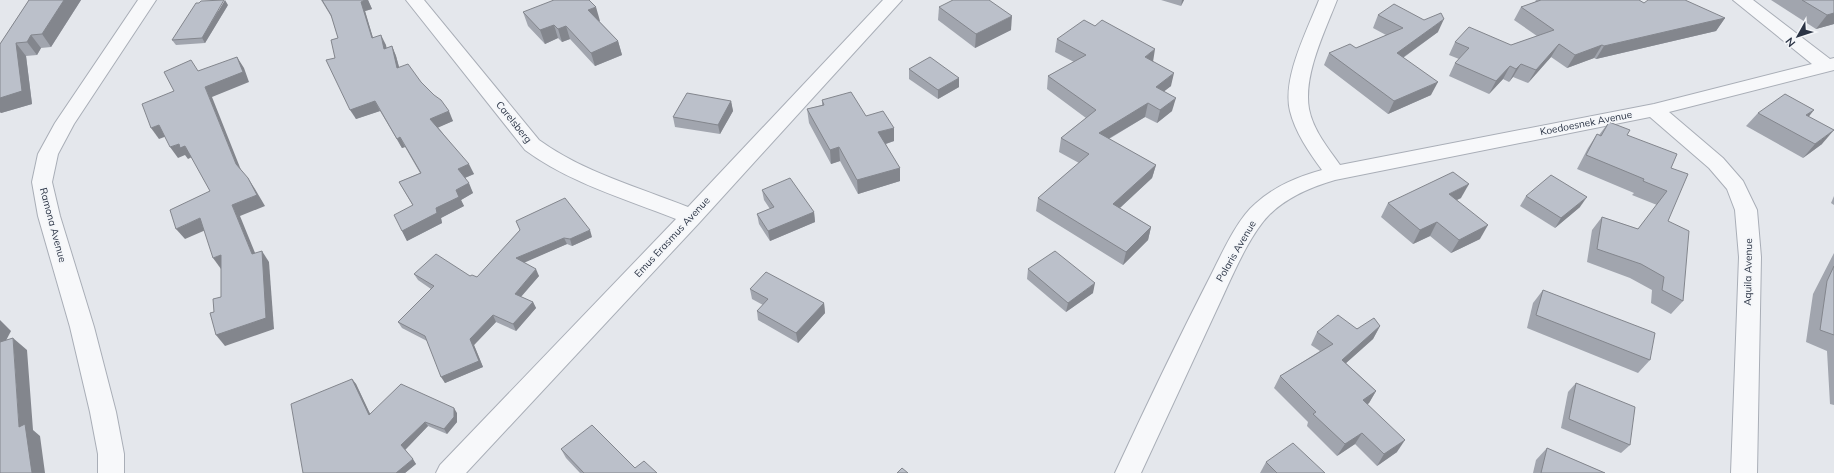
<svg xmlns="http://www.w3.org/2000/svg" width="1834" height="473" font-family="Mulish,sans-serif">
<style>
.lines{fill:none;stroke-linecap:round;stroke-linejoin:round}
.minor-casing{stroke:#a9aeb7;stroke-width:2}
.minor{fill:#f7f8fa;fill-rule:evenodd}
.wall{fill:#a1a5ae}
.shaded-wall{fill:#83868d}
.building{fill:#bbc0ca;stroke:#83868d}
.labels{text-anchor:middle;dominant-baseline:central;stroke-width:3.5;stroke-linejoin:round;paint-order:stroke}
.street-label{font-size:10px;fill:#2b3445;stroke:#f4f6f9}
</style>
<rect width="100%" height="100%" fill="#e4e7ec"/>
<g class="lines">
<!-- minor casing -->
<g class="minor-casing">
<g id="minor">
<path d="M138 0H156L74 124 58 154 52 182 60 216 94 327 116 412 124 454V473H98V454L90 412 70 327 38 216 32 182 38 154 55 123Z"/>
<path d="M406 0H424L539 140C583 172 638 187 688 207L883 0H902L699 223 466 473H436L440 465 676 219C625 199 568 182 525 150Z"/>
<path d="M1319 0H1337C1325 31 1303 75 1309 109 1313 130 1328 148 1340 165L1654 104 1812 64 1733 0H1753L1830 59 1834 58V70L1669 112 1723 158 1743 181 1757 210 1761 257 1757 473H1731L1739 257 1735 210 1727 189 1709 168 1650 117 1335 180C1311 187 1287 197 1269 215 1248 236 1229 284 1216 311 1191 365 1166 419 1141 473H1115C1146 406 1178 339 1212 273 1222 253 1238 218 1255 204 1275 186 1297 177 1322 170 1309 152 1295 132 1290 111 1282 78 1307 31 1319 0Z"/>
</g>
</g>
<!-- minor -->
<use href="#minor" class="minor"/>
</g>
<!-- wall -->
<g class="wall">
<path d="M29 0H81L51 47 41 48 37 55 26 56 32 104 1 113 0 112V44Z"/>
<path d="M321 0H368L372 9 365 11 373 38 386 45V48L392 46 396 56 399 67 421 82 453 121 438 127 474 174 465 178 473 193 461 200 464 206 441 218 442 223 407 241 402 231 413 206 399 182 420 173 405 147 402 148 380 111 356 119 335 58 338 38 332 18Z"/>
<path d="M1161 0H1184L1181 6Z"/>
<path d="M1536 0H1639L1644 3 1725 18 1716 31 1596 59 1594 58 1567 68 1551 57 1528 83 1513 77 1509 82 1503 79 1489 94 1449 76 1455 63 1459 59 1449 55 1455 42 1511 45 1537 36 1514 20 1521 7 1535 2Z"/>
<path d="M1771 0H1834V24L1816 29Z"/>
<path d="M228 5 205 43 176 45 172 40Z"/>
<path d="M939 7 1011 30 975 48 938 20Z"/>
<path d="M523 12 600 21H599L618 41 622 55 595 66 570 39 562 42 558 38 545 44 528 26Z"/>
<path d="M1378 15 1438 32 1403 58 1431 95 1388 114 1324 65 1329 53 1356 48 1386 35 1373 28Z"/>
<path d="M1057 39 1153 61 1171 86 1164 91 1172 111 1157 123 1145 117 1109 139 1156 165 1152 178 1120 208 1151 227 1148 240 1123 265 1036 211 1038 198 1079 163 1059 152 1061 138 1086 118 1047 89 1048 76 1074 62 1055 52Z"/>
<path d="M909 69 959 87 938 99 909 79Z"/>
<path d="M822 100 866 116 894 141 886 144 900 181 858 194 840 161 831 164 809 123 807 109 822 105Z"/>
<path d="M731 101 733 111 720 134 675 127 673 117Z"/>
<path d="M1758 113 1809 117 1822 144 1803 158 1746 126Z"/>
<path d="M1609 122 1671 168 1668 221 1683 301 1671 314 1651 303 1652 290 1630 278 1587 262 1592 230 1602 217 1638 229 1657 205 1632 195 1634 193 1577 169 1588 148 1597 134 1599 135Z"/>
<path d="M762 190 814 212 815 222 770 241 759 224 757 214 770 209 764 200Z"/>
<path d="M1526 196 1580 207 1555 228 1520 206Z"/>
<path d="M1834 196V205L1831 203Z"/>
<path d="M1461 198 1457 200 1480 239 1451 253 1430 236 1413 244 1381 217 1388 203Z"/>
<path d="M520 230 592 237 572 246 567 244 524 262 539 276 521 297 533 302 536 308 516 331 496 322 474 345 483 367 445 383 427 341 402 328 398 322 431 289 418 280 414 274 470 276 477 277Z"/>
<path d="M1834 253V405L1830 404 1827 351 1806 342 1813 294Z"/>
<path d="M1028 269 1093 293 1066 312 1027 279Z"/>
<path d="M750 289 824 303 825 313 798 343 758 320 757 311 763 305 752 299Z"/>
<path d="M1543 290 1650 360 1638 373 1527 328 1533 303Z"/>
<path d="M1380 326 1373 339 1346 363 1376 391 1369 403 1367 405 1397 452 1377 466 1355 444 1337 456 1307 426 1308 422 1274 388 1280 376 1320 351 1311 345 1317 332Z"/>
<path d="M352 379 356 384 370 414 457 413V422L447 434 428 426 405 450 416 464 405 473H303Z"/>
<path d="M1576 383 1630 445 1621 453 1561 428 1568 392Z"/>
<path d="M1547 448 1605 473H1533L1536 460Z"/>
<path d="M561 449 635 468 657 473H580L566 458Z"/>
<path d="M1266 462 1325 473H1260Z"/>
</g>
<!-- shaded-wall -->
<g class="shaded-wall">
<path d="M64 0H81L51 47 42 34Z"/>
<path d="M225 0 228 5 205 43 202 38Z"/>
<path d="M365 0H368L372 9 365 11 376 48 372 38 361 2Z"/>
<path d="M1182 0H1184L1181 6Z"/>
<path d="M596 7 600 21 592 24 588 10Z"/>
<path d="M1834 13V24L1816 29 1827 15Z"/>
<path d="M1012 16 1011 30 975 48 976 34Z"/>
<path d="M1725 18 1716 31 1596 59 1604 46Z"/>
<path d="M1444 19 1438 32 1391 66 1397 53Z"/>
<path d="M554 25 558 38 545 44 540 30Z"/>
<path d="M566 26 570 39 562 42 558 29Z"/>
<path d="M31 35 41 48 37 55 27 42Z"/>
<path d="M381 35 386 45 389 59 384 49Z"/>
<path d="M618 41 622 55 595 66 591 53Z"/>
<path d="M16 43 26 56 32 104 1 113 0 112V98Z"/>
<path d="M1559 44 1551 57 1528 83 1536 70Z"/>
<path d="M1602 45 1594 58 1567 68 1575 55Z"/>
<path d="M392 46 396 56 402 78 397 68Z"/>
<path d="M1155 49 1153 62 1145 57Z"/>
<path d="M237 57 244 68 249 82 212 97 243 175 236 164 205 87Z"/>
<path d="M1521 64 1513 77 1509 82 1516 69Z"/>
<path d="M1510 66 1503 79 1489 94 1496 81Z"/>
<path d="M1174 73 1171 86 1153 100 1156 87Z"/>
<path d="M959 78V87L938 99V90Z"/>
<path d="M1438 82 1431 95 1388 114 1394 101Z"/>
<path d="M1176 98 1172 111 1157 123 1160 110Z"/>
<path d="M375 101 380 111 356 119 350 110Z"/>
<path d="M731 101 733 111 720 134 718 125Z"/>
<path d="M1148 103 1145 117 1096 146 1099 133Z"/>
<path d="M1814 110 1803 124 1806 115Z"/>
<path d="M449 111 453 121 435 129 430 119Z"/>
<path d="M159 125 167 136 159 139 151 128Z"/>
<path d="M894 128V141L879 146 878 132Z"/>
<path d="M1834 130 1822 144 1803 158 1815 144Z"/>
<path d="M400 137 405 147 402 148 397 139Z"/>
<path d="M179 144 185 146 192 157 188 159 185 155 178 158 170 147Z"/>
<path d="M839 147 840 161 831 164 830 150Z"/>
<path d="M469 164 474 174 462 179 458 169Z"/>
<path d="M1156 165 1152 178 1110 217 1113 204Z"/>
<path d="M900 168V181L858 194 857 180Z"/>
<path d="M248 178 255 189 265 206 240 216 260 265 252 254 232 205Z"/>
<path d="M469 183 473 193 461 200 464 206 441 218 442 223 407 241 402 231 436 208 456 190Z"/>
<path d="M1469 184 1461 198 1441 207 1449 194Z"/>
<path d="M1587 197 1580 207 1555 228 1561 218Z"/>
<path d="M814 212 815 222 770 241 768 231Z"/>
<path d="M200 218 208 229 185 239 176 229Z"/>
<path d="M1437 222 1430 236 1413 244 1420 230Z"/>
<path d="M1488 225 1480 239 1451 253 1459 240Z"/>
<path d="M1151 227 1148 240 1123 265 1126 252Z"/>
<path d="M590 230 592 237 572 246 570 239Z"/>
<path d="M564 238 567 244 519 265 516 258Z"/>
<path d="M262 251 269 262 274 329 225 346 216 335Z"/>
<path d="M221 255V269L213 258Z"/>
<path d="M536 269 539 276 518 300 515 294Z"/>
<path d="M1095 283 1093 293 1066 312 1068 303Z"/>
<path d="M533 302 536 308 516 331 513 324Z"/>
<path d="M824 303 825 313 798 343 796 333Z"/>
<path d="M493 315 496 322 474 345 483 367 445 383 441 377 470 339Z"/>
<path d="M0 320 11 331 0 352Z"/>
<path d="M1380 326 1373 339 1336 372 1342 360Z"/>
<path d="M13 338 27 350 33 430 40 436 45 473H32L19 427Z"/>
<path d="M352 379 356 384 373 420 369 415Z"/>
<path d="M1376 391 1369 403 1355 412 1363 400Z"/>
<path d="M454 408 457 413V422L447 434 444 429Z"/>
<path d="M425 422 428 426 405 450 401 445Z"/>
<path d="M1362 433 1355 444 1337 456 1345 444Z"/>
<path d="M1405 440 1397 452 1377 466 1384 454Z"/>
<path d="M413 459 416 464 405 473H396Z"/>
</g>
<!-- building -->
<g class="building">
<path d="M29 0H64L42 34 31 35 27 42 16 43 22 91 0 98V44Z"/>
<path d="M224 0 202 38 172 40 196 3H199L201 1Z"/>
<path d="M322 0H365L361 2 372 38 381 35 384 49 392 46 397 68 408 64 421 82 434 95 441 100 449 111 430 119 469 164 458 169 469 183 456 190 459 197 436 208 437 213 402 231 394 215 413 205 399 182 421 173 400 137 397 139 375 101 350 110 326 60 335 58 331 40 338 38 331 15Z"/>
<path d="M554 0H589L596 7 588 10 618 41 591 53 566 26 558 29 554 25 540 30 523 12Z"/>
<path d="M953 0H989L1012 16 976 34 939 7Z"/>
<path d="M1541 0H1639L1644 3 1648 0H1685L1725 18 1604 46 1602 45 1575 55 1559 44 1536 70 1521 64 1516 69 1510 66 1496 81 1455 63 1469 48 1455 42 1469 27 1511 45 1554 30 1521 7Z"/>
<path d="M1802 0H1834V13L1827 15Z"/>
<path d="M1394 4 1424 20 1441 13 1444 19 1397 53 1438 82 1394 101 1329 53 1350 44 1356 48 1403 28 1378 15Z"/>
<path d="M1084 20 1095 26 1102 20 1155 49 1145 57 1174 73 1156 87 1176 98 1160 110 1148 103 1099 133 1156 165 1113 204 1151 227 1126 252 1038 198 1089 154 1061 138 1096 110 1048 76 1086 55 1057 39Z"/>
<path d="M237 57 243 72 205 87 236 164 248 178 257 195 232 205 252 254 262 251 266 318 216 335 210 313 214 312 213 299 221 297V255L213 258 200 218 176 229 170 210 210 191 185 146 180 148 179 144 170 147 159 125 151 128 142 104 174 91 164 72 191 60 198 71Z"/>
<path d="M930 57 959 78 938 90 909 69Z"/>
<path d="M851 92 866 116 883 111 894 128 878 132 900 168 857 180 839 147 830 150 807 109 824 105 822 100Z"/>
<path d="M687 93 731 101 718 125 673 117Z"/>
<path d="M1785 94 1814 110 1806 115 1834 130 1815 144 1758 113Z"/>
<path d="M1609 122 1630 130 1627 135 1677 154 1671 168 1688 174 1668 221 1689 231 1683 301 1662 290 1664 277 1641 264 1597 249 1602 217 1638 229 1667 191 1643 181 1644 179 1586 155 1597 134 1601 136Z"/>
<path d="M1453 172 1469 184 1449 194 1488 225 1459 240 1437 222 1420 230 1388 203Z"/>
<path d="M1551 175 1587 197 1561 218 1526 196Z"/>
<path d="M790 178 814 212 768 231 757 214 774 207 762 190Z"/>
<path d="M565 198 590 230 570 239 564 238 516 258 536 269 515 294 533 302 513 324 493 315 470 339 479 361 441 377 425 336 398 322 434 286 414 274 436 254 470 276 472 275 477 277 520 230 516 221Z"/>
<path d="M1055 251 1095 283 1068 303 1028 269Z"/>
<path d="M1834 266V335L1820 330 1827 281Z"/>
<path d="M766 272 824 303 796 333 757 311 768 299 750 289Z"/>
<path d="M1543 290 1655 333 1650 360 1536 315Z"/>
<path d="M1338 315 1357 329 1374 318 1380 326 1342 360 1376 391 1363 400 1405 440 1384 454 1362 433 1345 444 1313 414 1316 412 1280 376 1333 344 1317 332Z"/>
<path d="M13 338 19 427 25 424 32 473H0V342Z"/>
<path d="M352 379 369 415 401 384 454 408V417L444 429 425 422 401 445 413 459 396 473H303L291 404Z"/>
<path d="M1576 383 1635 407 1630 445 1569 419Z"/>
<path d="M592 425 635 468 644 461 657 473H584L561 449Z"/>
<path d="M1293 443 1325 473H1277L1266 462Z"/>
<path d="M1547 448 1605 473H1541Z"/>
<path d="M902 468 908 473H897Z"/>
</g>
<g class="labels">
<!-- street labels -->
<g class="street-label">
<text transform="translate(514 122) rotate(51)">Carelsberg</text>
<text transform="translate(1586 123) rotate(-11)">Koedoesnek Avenue</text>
<text transform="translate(53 225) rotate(75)">Ramona Avenue</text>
<text transform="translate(672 237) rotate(-47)">Emus Erasmus Avenue</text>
<text transform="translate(1236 251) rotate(-60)">Polaris Avenue</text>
<text transform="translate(1748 272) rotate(-89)">Aquila Avenue</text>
</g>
</g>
<!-- north arrow -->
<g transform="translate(1798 36) rotate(231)" stroke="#f4f6f9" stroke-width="3" paint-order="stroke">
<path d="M0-3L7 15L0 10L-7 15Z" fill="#2b3445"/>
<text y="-6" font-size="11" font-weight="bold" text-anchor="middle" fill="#2b3445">N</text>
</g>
</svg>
